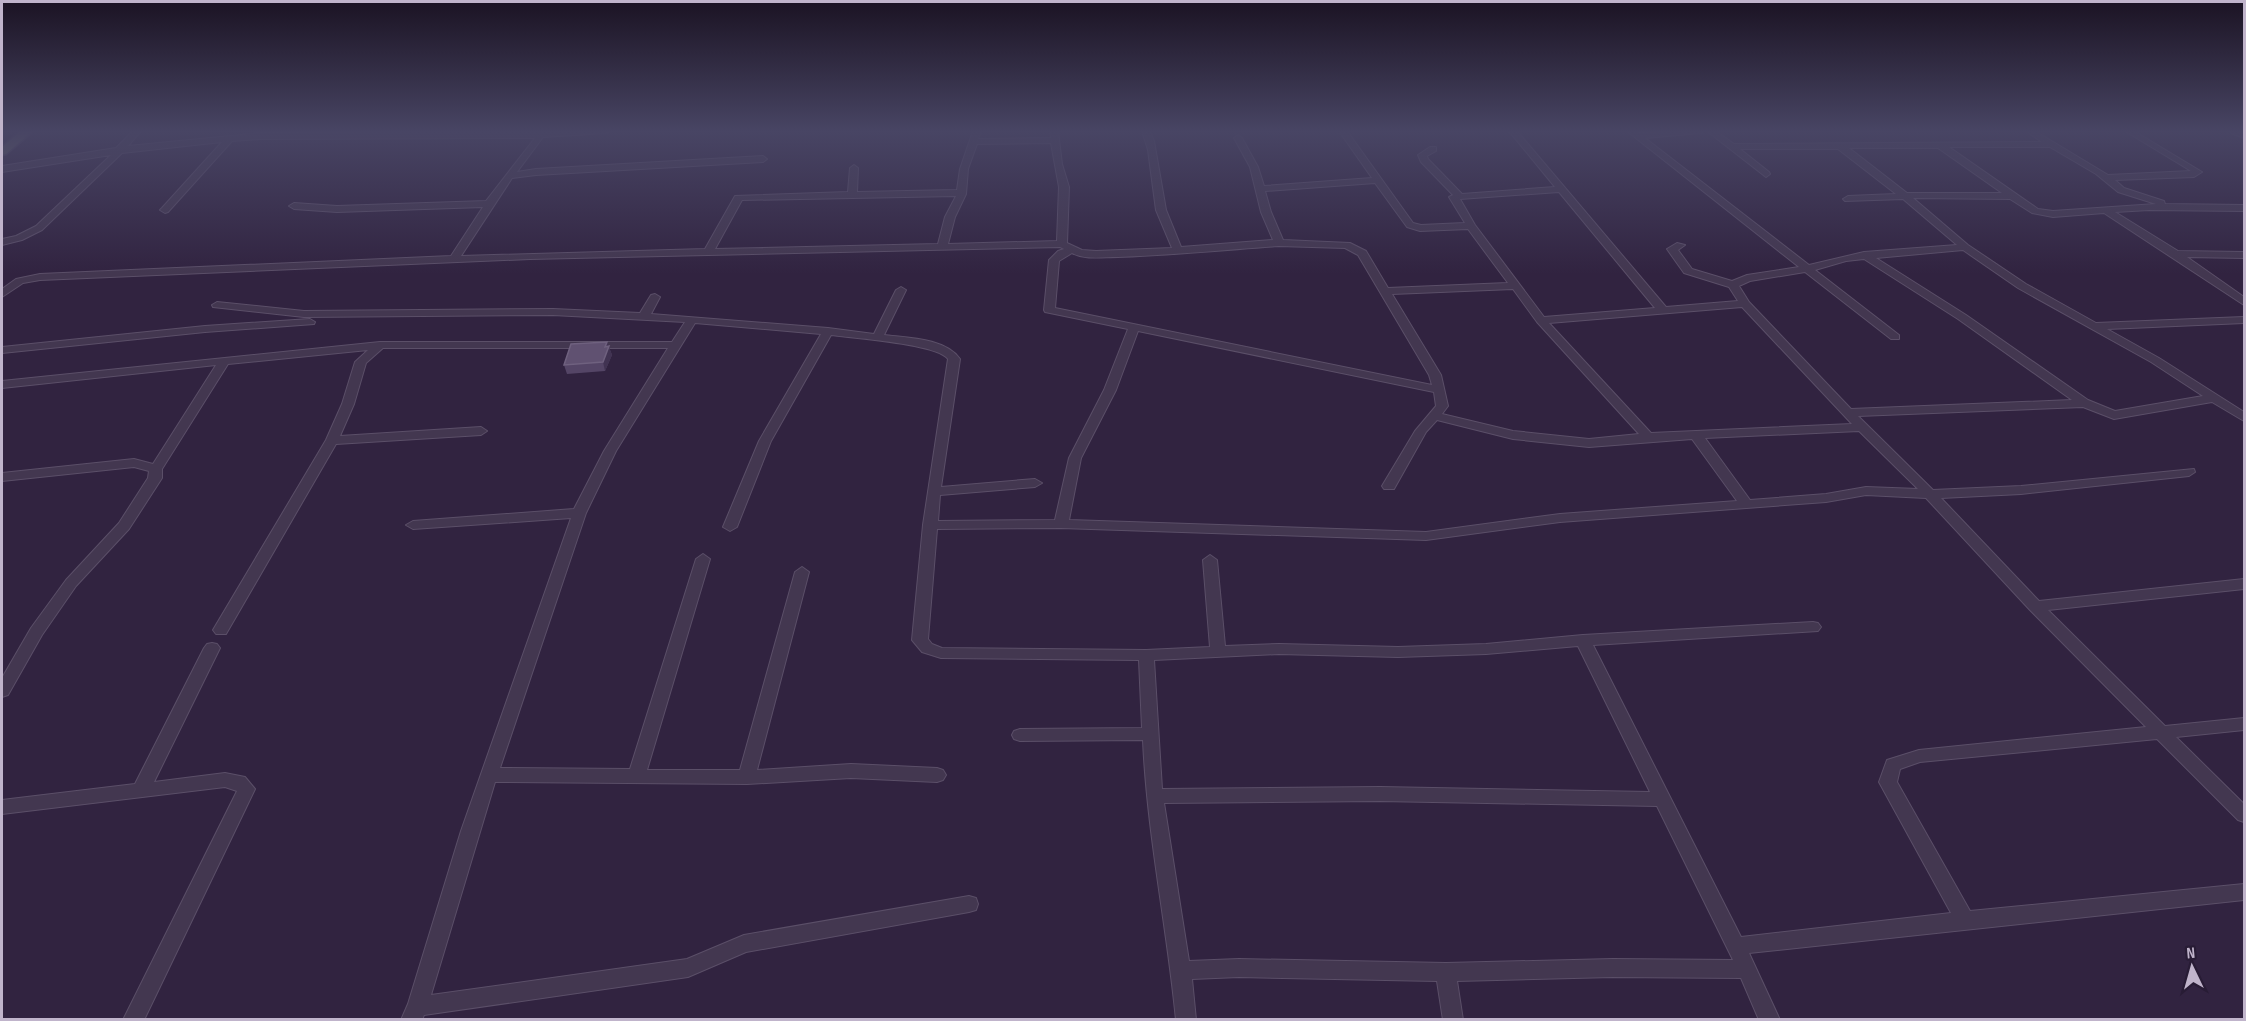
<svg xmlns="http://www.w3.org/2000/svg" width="2246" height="1021" font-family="'Sofia Sans Condensed',sans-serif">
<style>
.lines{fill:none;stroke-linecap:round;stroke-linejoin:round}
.minor-casing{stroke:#5b4f68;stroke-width:2}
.trunk-casing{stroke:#4b3f58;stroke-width:3}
.minor{fill:#433750;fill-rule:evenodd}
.trunk{fill:#646662;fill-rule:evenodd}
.wall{fill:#544566}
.shaded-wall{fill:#413352}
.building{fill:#605171;stroke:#6f617f;stroke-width:1.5}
</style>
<rect width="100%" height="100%" fill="#312340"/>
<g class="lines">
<!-- minor casing -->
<g class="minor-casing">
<g id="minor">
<path d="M133 131H141L128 146 260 133 610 131 606 133 543 137 517 172 536 169 763 156 767 159 763 162 536 175 512 178 461 256 705 249 735 196 848 192 850 168 854 165 858 168 857 192 957 190 960 169 973 131H981L978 139 1051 138 1050 131H1058L1062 164 1069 187 1067 243 1082 250 1096 251 1172 248 1156 210 1148 150 1142 131H1150L1154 141 1166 210 1181 247 1273 240 1261 212 1250 167 1234 138 1238 135 1242 138 1258 167 1264 186 1372 178 1339 131H1347L1413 223 1421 225 1465 223 1449 197 1453 195 1421 162 1418 155 1430 147H1436V151L1427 156 1428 159 1462 194 1555 187 1509 131H1517L1666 307 1738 301 1729 287 1684 273 1667 249 1677 243 1685 245 1678 250 1692 269 1732 281 1747 275 1799 267 1627 131H1636L1639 133 1704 131 1700 133 1645 138 1809 265 1864 252 1957 245 1903 199 1845 201 1843 199 1848 196 1896 194 1838 149H1740L1769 172 1770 174 1766 177 1707 131H1716L1734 144 2042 142 2026 131H2035L2108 175 2191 171 2125 131H2134L2202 172 2194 177 2115 180 2124 188 2164 201 2165 204 2244 205V211L2149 210 2115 212 2178 251 2244 252V258L2187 257 2244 297V305L2104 213 2053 217 2032 213 2010 199 1913 198 1968 245 2026 284 2096 323 2244 317V323L2107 329 2159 358 2244 412V421L2212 402 2114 419 2083 407 1858 416 1933 490 2021 486 2194 469 2195 472 2189 476 2021 494 1941 498 2039 601 2244 579V589L2048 610 2165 726 2244 718V730L2176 737 2244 804V822L2238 820 2157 739 1920 762 1900 769 1897 782 1970 911 2244 884V900L1749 953 1780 1020H1759L1741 978 1613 977 1457 981 1463 1020H1443L1437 981 1239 977 1192 979 1196 1020H1176C1167 926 1147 834 1143 740L1020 741 1014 739 1012 735 1014 731 1020 729 1142 728 1139 660 941 658 922 652 912 640 923 525 948 359C938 344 853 338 831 335L771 441 737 527 730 531 723 527 759 441 821 334 695 323 616 451 586 513 500 768 630 769 696 559 703 554 710 559 647 770H740L795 572 802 567 809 572 757 770 851 764 937 768 943 770 946 775 943 780 937 782 851 778 747 784 495 782 431 995 687 959 744 935 969 896 976 898 978 904 976 910 969 912 746 952 688 977 424 1015 422 1020H401L408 1004 461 831 571 518 413 529 406 525 413 521 574 509 604 451 668 348H383L366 363 354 404 340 436 481 427 487 431 481 435 336 444 226 634H216L213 630 326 440 342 404 355 362 368 350 228 364 162 469V478L129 529 76 586 42 635 8 695 2 697V678L31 628 66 580 119 523 148 478 149 471 134 467 2 481V473L134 459 153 464 216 365 2 388V381L380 342H672L685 322 553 315 304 317 213 307 212 305 217 302 304 311 553 309 640 313 651 295 655 294 660 297 651 314 828 328 874 334 896 290 901 287 906 290 884 335C908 338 945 338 960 359L941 487 1035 479 1042 483 1035 487 940 495 938 521 1055 520 1069 458 1104 390 1128 329 1045 312 1044 310 1049 260 1058 251 1064 249 1060 247 530 259 40 280 23 283 2 297V289L16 279 40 274 451 256 483 207 337 212 294 209 289 206 294 203 337 206 486 201 535 138 260 139 232 141 168 212 165 213 160 210 162 208 222 142 122 153 42 230 22 240 2 245V239L16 236 36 226 111 155 2 172V166L116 148ZM1051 143 1059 187 1057 241 948 244 955 217 966 194 968 169 977 144ZM1949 147H2050L2096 174 2118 192 2156 204 2053 211 2038 209ZM1849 148H1938L2002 193H1907ZM1375 183 1407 227 1420 231 1468 229 1508 283 1388 288 1366 251 1350 243 1283 240 1271 212 1265 191ZM1559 192 1655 308 1544 317 1475 225 1460 199ZM956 196 945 217 938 244 715 249 742 200ZM1279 246 1345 248 1358 255 1429 375 1432 385 1055 308 1059 261 1072 253C1085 260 1103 257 1118 257 1171 255 1225 250 1279 246ZM1963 250 2018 288 2151 362 2203 396 2115 411 2088 400 1966 315 1876 258ZM1864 259 1958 319 2072 400 1851 409 1749 302 1739 286 1750 281 1805 272 1891 339H1899V335L1815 270 1846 261ZM1513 289 1537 322 1639 434 1589 439 1513 431 1442 414 1448 406 1441 375 1392 294ZM1742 307 1852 424 1651 433 1549 323ZM1138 331 1434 392 1436 406 1415 431 1382 486 1384 489H1394L1426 432 1437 420 1513 439 1589 447 1692 439 1737 501 1560 514 1426 532 1069 520 1081 458 1116 390ZM1859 431 1918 489 1866 487 1826 494 1750 500 1705 438ZM1866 495 1926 498 2030 610 2146 727 1919 750 1887 760 1879 782 1951 913 1741 937 1593 645 1818 631 1821 627 1818 623 1813 622 1583 635 1486 644 1398 647 1279 644 1225 646 1217 560 1210 555 1203 560 1210 647 1146 650 942 648 932 644 928 639 937 529 1061 528 1426 540 1560 522 1826 502ZM1578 646 1650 792 1380 787 1162 789 1154 660 1279 654 1398 657 1486 654ZM1380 801 1657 806 1733 960 1613 959 1446 963 1239 959 1189 961 1164 803Z"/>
<path d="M2230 131 2244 133V138L2231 133Z"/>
<path d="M310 319 315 322 314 324 205 332 2 353V347L205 326Z"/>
<path d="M212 643 217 644 220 648 154 782 225 773 245 777 255 789 144 1020H123L237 791 225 787 2 814V800L135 784 204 648 207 644Z"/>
</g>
</g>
<!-- trunk casing -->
<g class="trunk-casing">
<path id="trunk" d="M21 131H33L6 154 2 155V147Z"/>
</g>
<!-- minor -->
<use href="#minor" class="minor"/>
<!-- trunk -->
<use href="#trunk" class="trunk"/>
</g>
<!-- wall -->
<path class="wall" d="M607 342 612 355 605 371 567 374 564 365Z"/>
<!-- shaded-wall -->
<path class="shaded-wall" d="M607 342 612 355 605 371 603 362Z"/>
<!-- building -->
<path class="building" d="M607 342 605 347 609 346 603 362 564 365 571 344Z"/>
<!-- sky -->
<linearGradient id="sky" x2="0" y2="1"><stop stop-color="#1b1323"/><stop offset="0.48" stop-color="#484564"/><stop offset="1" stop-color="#484564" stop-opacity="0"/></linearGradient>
<rect width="2246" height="274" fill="url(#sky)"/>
<!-- border -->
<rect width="2246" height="1021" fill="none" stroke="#c0b4cb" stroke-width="6"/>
<!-- north arrow -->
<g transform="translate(2192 967) rotate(355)" stroke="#281c35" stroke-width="4.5" paint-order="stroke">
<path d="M0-4.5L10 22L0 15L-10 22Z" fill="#c0b4cb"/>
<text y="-9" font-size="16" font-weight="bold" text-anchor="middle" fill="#c0b4cb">N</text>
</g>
</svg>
